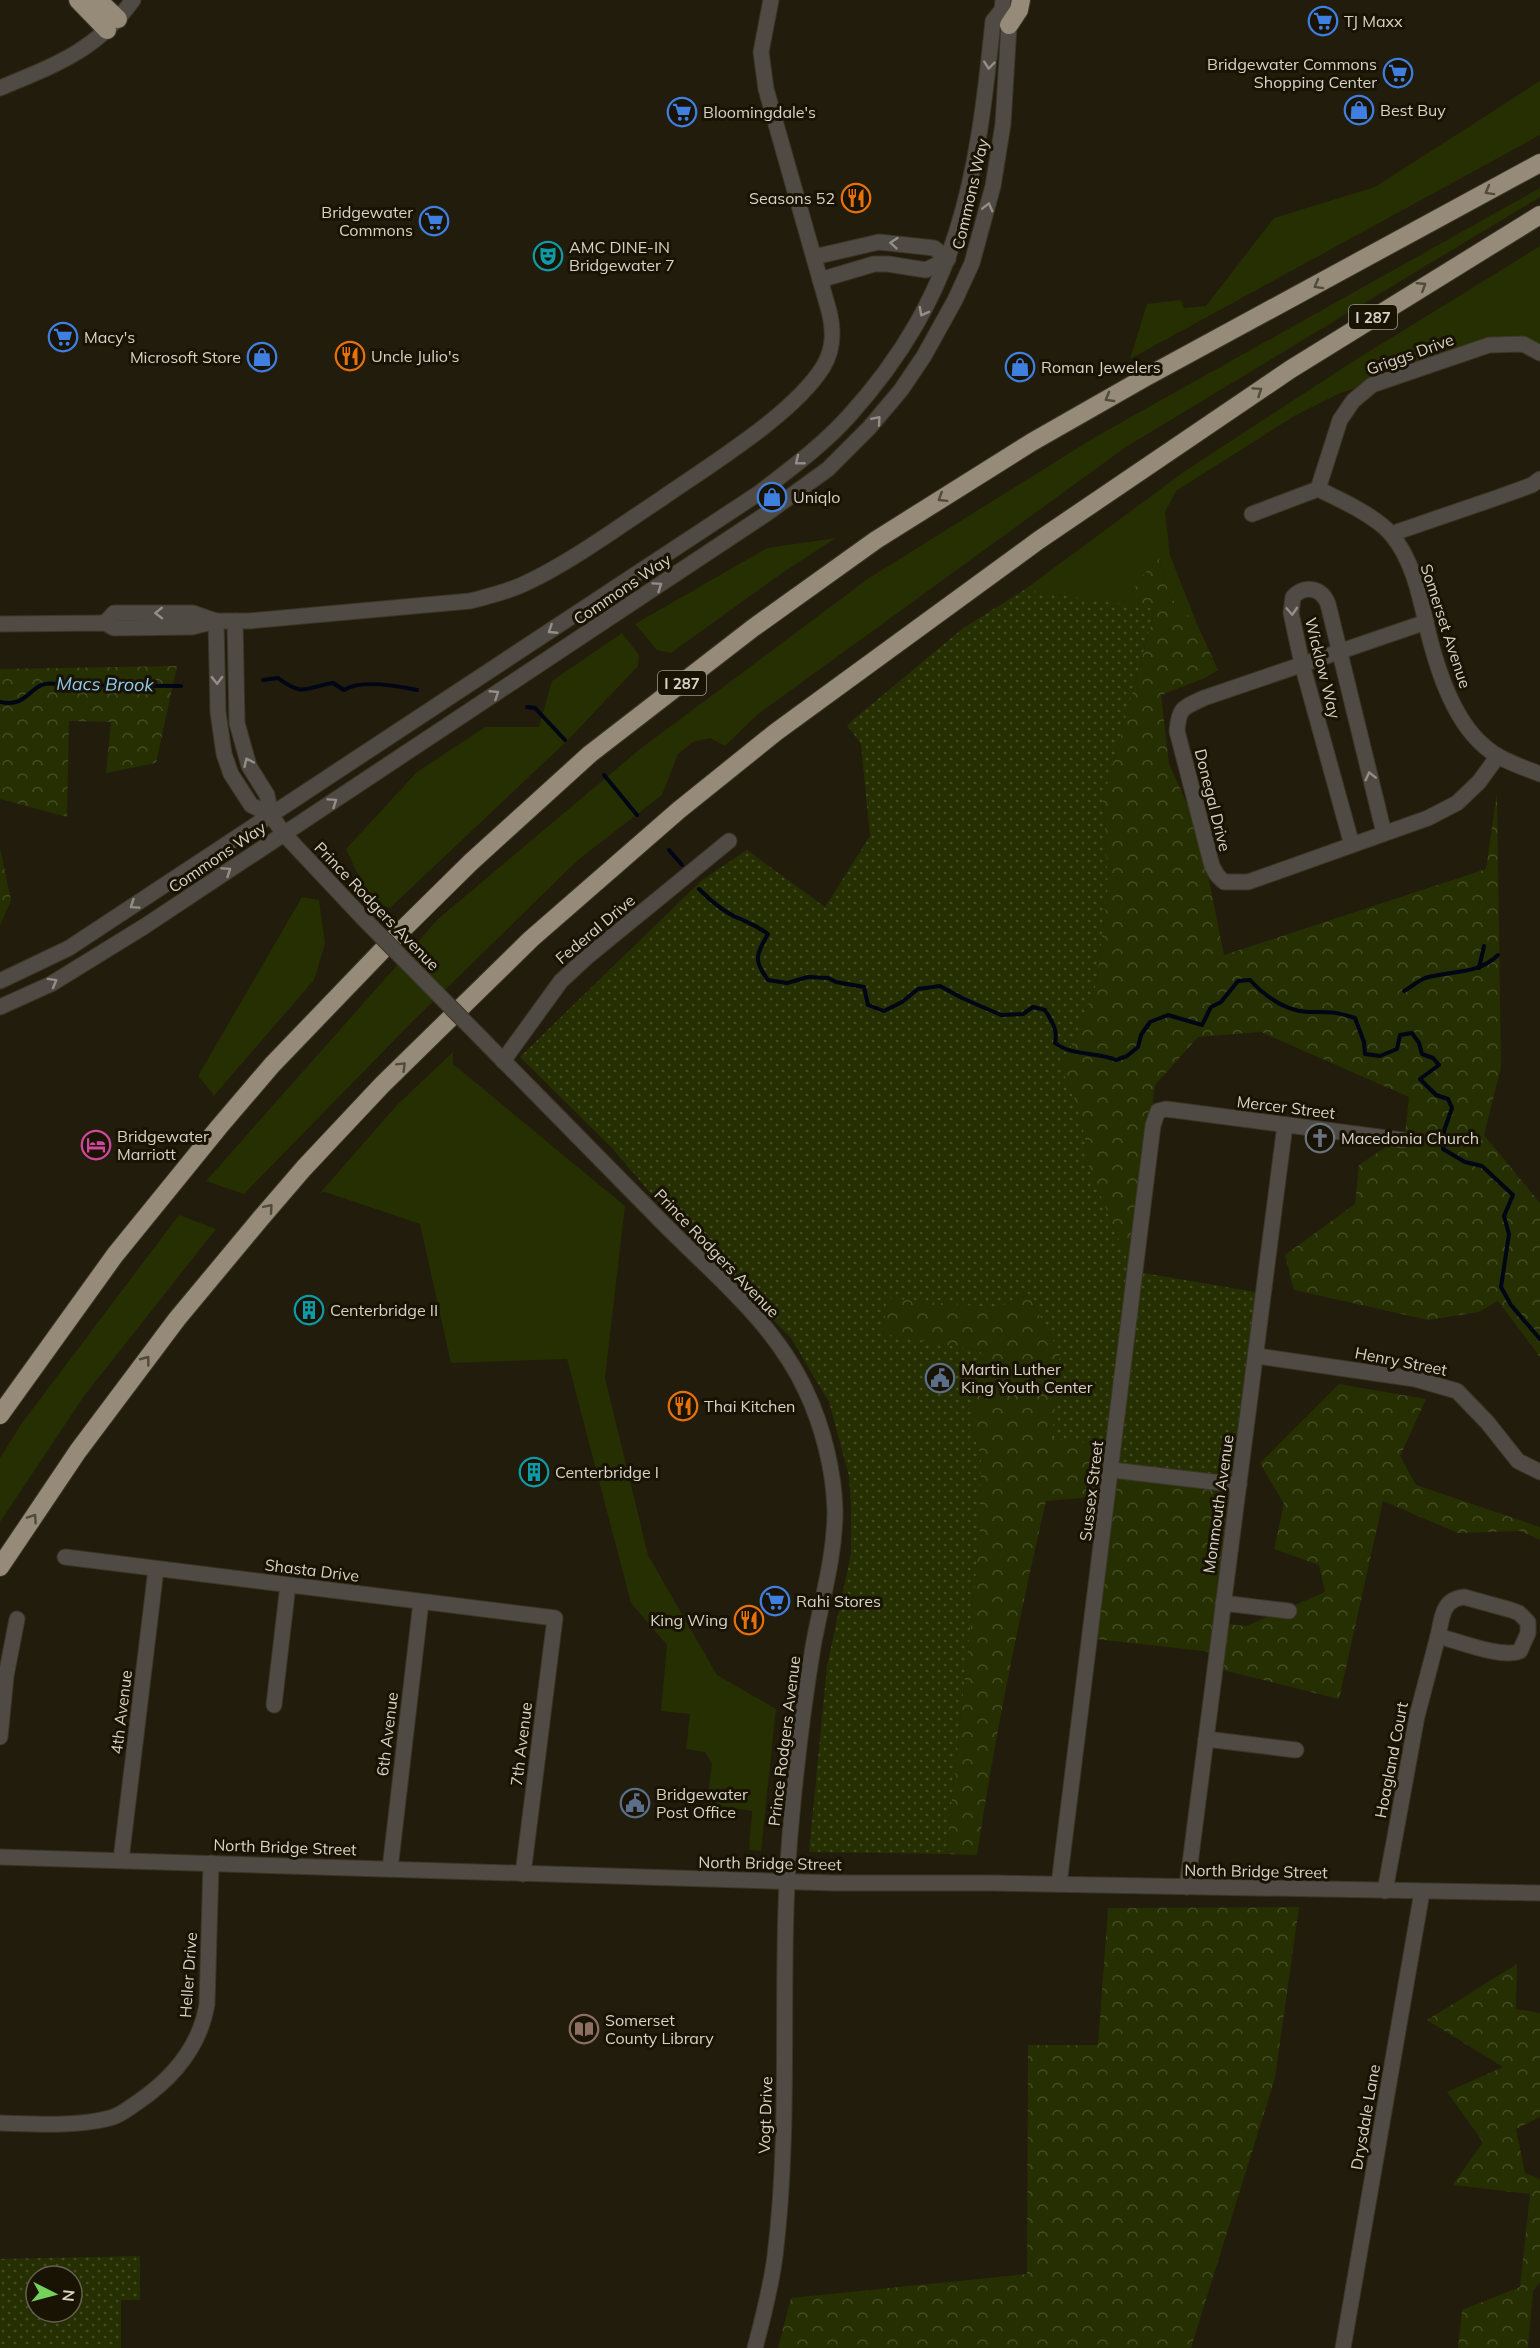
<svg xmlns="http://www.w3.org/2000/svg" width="1540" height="2348" font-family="Mulish,sans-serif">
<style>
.grass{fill:#262f02}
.forest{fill:url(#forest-crowns)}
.park{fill:url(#park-dots);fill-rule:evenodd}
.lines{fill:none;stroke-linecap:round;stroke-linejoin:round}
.stream{stroke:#000615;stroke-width:4}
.minor-casing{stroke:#3b3626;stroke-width:17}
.highway-casing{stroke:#3b3626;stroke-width:20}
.minor{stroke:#4f4b44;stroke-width:15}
.highway{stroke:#968a79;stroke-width:18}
.minor-bridge-casing{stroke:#3b3626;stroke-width:17;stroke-linecap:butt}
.minor-bridge{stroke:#4f4b44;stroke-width:15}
.oneway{stroke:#928f86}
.oneway2{stroke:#514939}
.labels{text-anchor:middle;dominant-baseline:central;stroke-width:6;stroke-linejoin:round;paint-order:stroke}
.shield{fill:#191304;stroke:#9d998d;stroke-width:1.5}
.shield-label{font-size:15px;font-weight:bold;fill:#d6d3c8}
.poi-label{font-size:16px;fill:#d6d3c8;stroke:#191304;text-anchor:start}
.street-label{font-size:16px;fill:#d6d3c8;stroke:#191304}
.water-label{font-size:18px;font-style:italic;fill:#8fccf7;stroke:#191304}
</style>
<defs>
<pattern id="forest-crowns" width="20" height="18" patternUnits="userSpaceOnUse" patternTransform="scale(1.5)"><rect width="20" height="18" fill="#262f02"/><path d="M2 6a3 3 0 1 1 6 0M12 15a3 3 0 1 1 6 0" fill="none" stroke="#454c25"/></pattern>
<pattern id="park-dots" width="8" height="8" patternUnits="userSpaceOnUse" patternTransform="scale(1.5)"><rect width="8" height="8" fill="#262f02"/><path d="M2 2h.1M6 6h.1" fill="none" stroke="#454c25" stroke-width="1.8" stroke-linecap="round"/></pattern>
</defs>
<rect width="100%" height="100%" fill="#221c0c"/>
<!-- grass -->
<g class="grass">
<path d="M1540 81V135L1130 359 1147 304 1181 300 1184 308 1206 306 1274 218 1375 187Z"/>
<path d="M1540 188V197L1126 447 757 715 725 746 710 738 693 742 678 754 662 795 578 860 408 1026 244 1194 206 1181 438 919 640 749 869 578 1097 436Z"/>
<path d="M1540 246V353L1491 342 1338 394 1296 415 1176 491 1165 512 1170 555 1197 624 1170 597 1158 555 1122 605 1024 590 1185 471 1352 362Z"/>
<path d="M836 538 785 571 671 653 657 650 635 624 767 548Z"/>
<path d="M622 633 639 655 638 666 569 739 390 908 370 901 346 849 417 772 485 727H539L552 681Z"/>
<path d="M302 897 319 900 325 944 314 980 212 1098 213 1094 198 1076Z"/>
<path d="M453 1052V1064L625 1206 605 1378 648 1555 717 1675 776 1709 761 1851 749 1850 752 1811 707 1804 712 1763 705 1752 686 1749 690 1714 661 1711 667 1645 631 1603 567 1359 451 1363 420 1224 325 1192 320 1193 396 1106Z"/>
<path d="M179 1215 216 1229 84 1396 0 1522V1458L22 1423Z"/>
</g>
<!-- forest -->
<g class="forest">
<path d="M1158 555 1170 597 1197 624 1218 670 1205 678 1161 695 1169 764 1199 830 1224 955 1486 869 1497 793 1501 1067 1484 1135 1540 1203V1357L1498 1301 1479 1312 1428 1320 1294 1290 1285 1255 1355 1204 1359 1165 1405 1134 1409 1097 1261 1032 1198 1037 1155 1085 1132 1271 1089 1168 1081 1116 1062 1069 1096 985 1108 886 1103 800 1155 610 1122 605Z"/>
<path d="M177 666 156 763 106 773 111 722 69 721 67 817 0 799V669Z"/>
<path d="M0 848 11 900 0 926Z"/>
<path d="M1028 1294 1060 1353 1053 1438 1109 1446 1235 1489 1217 1623 1246 1626 1325 1592 1319 1565 1274 1549 1284 1504 1260 1463 1339 1384 1426 1399 1400 1456 1416 1485 1540 1527V1540L1520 1531 1458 1533 1383 1501 1339 1699 1211 1667 1212 1652 1087 1638 1106 1496 1046 1501C1019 1618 995 1736 977 1855L946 1854 979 1544 981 1457 971 1427 980 1351 883 1334 887 1298 997 1308Z"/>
<path d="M1299 1907 1275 2078 1191 2348H778L791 2298 1027 2274 1028 2045H1098L1108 1908Z"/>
<path d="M1517 1964 1516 2009 1540 2013V2117L1516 2129 1525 2173 1540 2179V2283L1533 2291 1528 2348H1458L1462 2310 1520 2287 1530 2194 1453 2185 1483 2142 1447 2092 1503 2067 1427 2020Z"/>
</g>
<!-- park -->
<g class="park">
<path d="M1024 590 1155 609 1103 800 1108 886 1096 985 1062 1069 1081 1116 1089 1168 1132 1271 1261 1293 1235 1489 1105 1473 1109 1446 1052 1438 1060 1353 1028 1294 997 1308 887 1298 883 1334 981 1351 971 1427 981 1457 979 1544 946 1854 809 1852 827 1666 851 1554V1506L849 1476 829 1402 791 1338 655 1198 612 1148 520 1057 702 880 747 850 825 907 870 836 861 744 847 725 962 629Z"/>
<path d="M140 2256V2300H121V2348H0V2259ZM36 2276H72V2312H36Z"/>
</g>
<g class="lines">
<!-- stream -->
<g class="stream">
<path d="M263 680 278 678C305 698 305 687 333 683L344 690C360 679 398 686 417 690"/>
<path d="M0 702C33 709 28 676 61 685L181 686"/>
<path d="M527 707 535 708 565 740"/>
<path d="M604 775 637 815"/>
<path d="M669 850 682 865"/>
<path d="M699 889C710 900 724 912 738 918 751 924 756 925 768 934 756 955 753 960 768 980L787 983 808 977 828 978 836 982 864 987 868 1005 884 1011 902 1002 918 989 940 986 962 998 1001 1015 1023 1014 1033 1007 1045 1010C1052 1022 1058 1029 1055 1043 1074 1057 1095 1051 1116 1060L1127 1056 1138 1047 1141 1035 1150 1022 1168 1015 1202 1025 1211 1007 1221 1002 1238 981 1250 980C1265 996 1284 1011 1308 1012 1329 1012 1334 1011 1355 1018L1364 1042 1365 1054 1380 1056 1397 1049 1400 1035 1412 1033 1419 1043 1422 1054 1433 1058 1439 1065 1420 1079 1436 1095 1448 1099 1452 1108 1444 1131 1443 1149 1465 1162 1482 1166 1513 1195 1504 1216 1509 1234 1501 1287 1511 1305 1540 1339"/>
<path d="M1479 968 1484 946"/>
<path d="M1404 991C1411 987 1418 981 1425 978 1451 970 1478 975 1498 955"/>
</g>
<!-- minor casing -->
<g class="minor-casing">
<g id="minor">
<path d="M0 88C55 65 96 51 133 0"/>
<path d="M814 257 879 242 934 248 948 259"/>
<path d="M820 280 874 264H888L926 270 948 259"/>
<path d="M1318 489C1339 499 1376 516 1391 534 1412 559 1419 592 1426 623 1435 663 1451 717 1483 745 1499 760 1520 766 1540 774"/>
<path d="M1318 489 1340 420 1353 401 1372 385 1489 345 1523 344 1540 353"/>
<path d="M1252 514 1318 489"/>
<path d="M1391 534 1496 498 1532 485 1540 479"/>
<path d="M216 621 218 712 224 754 231 774 251 805 271 815"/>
<path d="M235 621 237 723 249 766 267 795 271 815 284 834 362 917"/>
<path d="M1426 622 1204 698C1183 708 1179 707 1177 731L1212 866 1217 875 1224 882H1248L1428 818 1457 803 1479 782 1498 756"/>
<path d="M105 623 114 613H193L216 621"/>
<path d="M0 624 105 623 114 628 192 627 216 621H249L470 601C489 596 508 592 526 583 573 561 618 527 661 499 708 466 793 415 823 367 834 349 834 331 829 311L766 89 761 52 771 0"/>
<path d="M1352 845 1302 664 1291 613 1293 597C1305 584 1322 588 1328 604L1384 833"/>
<path d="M0 981 69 948 759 493C790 469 823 445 849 416 960 293 977 179 993 21L1002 10"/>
<path d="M0 1007 51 984 145 926 766 514 828 469 869 428 901 390 924 356 955 300 972 263 993 186 1003 124 1009 25 1002 10 1003 0"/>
<path d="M483 1040C542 1100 601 1160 661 1221 713 1274 774 1322 806 1391 823 1427 834 1471 835 1511 835 1557 821 1602 813 1647 804 1702 797 1758 792 1813 777 1960 793 2109 775 2256 771 2287 763 2318 755 2348"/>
<path d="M503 1061 561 981 587 957 729 841"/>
<path d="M1257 1356 1415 1379 1457 1391 1487 1422 1518 1461 1540 1472"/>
<path d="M1112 1470 1239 1485"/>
<path d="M65 1557 555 1618 523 1874"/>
<path d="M1464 1597 1511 1610 1519 1613 1528 1622V1633L1520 1651C1502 1659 1458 1641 1438 1636 1442 1618 1442 1599 1464 1597Z"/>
<path d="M1223 1603 1289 1611"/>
<path d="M274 1705 288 1585"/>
<path d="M0 1737 6 1676 17 1619"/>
<path d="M1206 1739 1296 1750"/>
<path d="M0 1857 834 1883H990L1540 1893"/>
<path d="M121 1860 156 1569"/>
<path d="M390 1869 421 1602"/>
<path d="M1059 1884 1153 1125 1158 1111 1166 1109 1402 1140"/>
<path d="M1187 1887 1285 1125"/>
<path d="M1385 1891 1417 1716 1438 1636"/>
<path d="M0 2123C36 2124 75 2127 110 2118 121 2115 129 2108 138 2102 173 2078 200 2047 207 2004L211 1863"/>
<path d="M1343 2348 1422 1892"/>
</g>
</g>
<!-- highway casing -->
<g class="highway-casing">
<g id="highway">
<path d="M78 0 107 30"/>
<path d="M98 0 118 19"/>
<path d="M1009 25 1019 10 1021 0"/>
<path d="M0 1415 115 1255 219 1127 272 1065 397 935 471 862 590 754 753 628 876 540 1032 442 1146 377 1540 163"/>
<path d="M0 1567 78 1451 177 1319 261 1218 304 1168 382 1085 531 939 679 810 776 732 1039 540 1291 369 1540 215"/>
</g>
</g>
<!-- minor -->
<use href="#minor" class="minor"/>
<!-- highway -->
<use href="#highway" class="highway"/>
<!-- minor-bridge casing -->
<g class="minor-bridge-casing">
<path id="minor-bridge" d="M362 917 483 1040"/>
</g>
<!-- minor-bridge -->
<use href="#minor-bridge" class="minor-bridge"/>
</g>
<!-- one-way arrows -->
<defs><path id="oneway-chevron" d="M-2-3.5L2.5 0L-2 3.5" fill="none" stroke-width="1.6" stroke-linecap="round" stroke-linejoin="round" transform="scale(1.5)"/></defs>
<g class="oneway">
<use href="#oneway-chevron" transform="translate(989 65) rotate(96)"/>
<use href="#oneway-chevron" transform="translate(988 207) rotate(-76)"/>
<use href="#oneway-chevron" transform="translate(894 243) rotate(-175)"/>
<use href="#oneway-chevron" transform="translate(923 312) rotate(118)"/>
<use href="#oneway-chevron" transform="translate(877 420) rotate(-49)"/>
<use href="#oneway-chevron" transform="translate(799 461) rotate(141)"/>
<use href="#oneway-chevron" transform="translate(658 586) rotate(-34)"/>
<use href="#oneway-chevron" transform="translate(1292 611) rotate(87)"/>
<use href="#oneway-chevron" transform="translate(159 613) rotate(179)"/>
<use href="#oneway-chevron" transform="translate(552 630) rotate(147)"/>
<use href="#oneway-chevron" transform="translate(217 680) rotate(89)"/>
<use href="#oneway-chevron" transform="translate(495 694) rotate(-33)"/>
<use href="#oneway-chevron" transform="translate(248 762) rotate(-115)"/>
<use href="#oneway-chevron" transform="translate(1370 776) rotate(-104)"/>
<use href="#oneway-chevron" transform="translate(333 802) rotate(-34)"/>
<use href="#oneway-chevron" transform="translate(227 871) rotate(-34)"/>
<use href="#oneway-chevron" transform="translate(134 905) rotate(146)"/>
<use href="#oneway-chevron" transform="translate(53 982) rotate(-29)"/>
</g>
<g class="oneway2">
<use href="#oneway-chevron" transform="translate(1489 191) rotate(151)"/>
<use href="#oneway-chevron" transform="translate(1318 285) rotate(151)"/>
<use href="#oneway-chevron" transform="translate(1422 286) rotate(-32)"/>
<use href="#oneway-chevron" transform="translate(1258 391) rotate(-34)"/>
<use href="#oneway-chevron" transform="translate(1109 398) rotate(150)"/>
<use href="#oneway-chevron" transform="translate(942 498) rotate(148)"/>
<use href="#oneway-chevron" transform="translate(402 1066) rotate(-45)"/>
<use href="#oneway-chevron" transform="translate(269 1208) rotate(-49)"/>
<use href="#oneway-chevron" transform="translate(146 1360) rotate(-53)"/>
<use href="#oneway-chevron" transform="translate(33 1518) rotate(-56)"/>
</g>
<!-- icons -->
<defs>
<g id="supermarket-ring" transform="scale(1.5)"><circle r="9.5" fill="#191304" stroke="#3f7fe0" stroke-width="1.5"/><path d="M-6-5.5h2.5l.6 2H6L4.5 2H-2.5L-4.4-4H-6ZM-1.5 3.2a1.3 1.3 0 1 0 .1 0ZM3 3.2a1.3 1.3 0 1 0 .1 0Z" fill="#3f7fe0"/></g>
<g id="shop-ring" transform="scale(1.5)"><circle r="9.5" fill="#191304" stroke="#3f7fe0" stroke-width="1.5"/><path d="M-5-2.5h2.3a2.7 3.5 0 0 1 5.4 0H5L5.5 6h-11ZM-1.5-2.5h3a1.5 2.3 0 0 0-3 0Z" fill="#3f7fe0"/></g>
<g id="restaurant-ring" transform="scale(1.5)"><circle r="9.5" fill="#191304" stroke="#e8710a" stroke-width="1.5"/><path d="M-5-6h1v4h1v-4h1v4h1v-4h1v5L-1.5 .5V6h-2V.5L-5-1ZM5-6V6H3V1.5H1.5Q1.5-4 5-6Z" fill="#e8710a"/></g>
<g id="theatre-ring" transform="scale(1.5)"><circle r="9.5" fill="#191304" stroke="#0f9aa8" stroke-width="1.5"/><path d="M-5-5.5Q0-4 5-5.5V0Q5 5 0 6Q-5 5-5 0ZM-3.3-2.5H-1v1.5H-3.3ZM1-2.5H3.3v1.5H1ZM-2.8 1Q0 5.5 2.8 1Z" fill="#0f9aa8"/></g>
<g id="church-ring" transform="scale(1.5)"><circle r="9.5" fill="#191304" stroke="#6b7280" stroke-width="1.5"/><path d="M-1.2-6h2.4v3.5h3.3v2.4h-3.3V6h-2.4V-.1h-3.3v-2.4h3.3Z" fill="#6b7280"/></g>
<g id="hotel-ring" transform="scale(1.5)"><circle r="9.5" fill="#191304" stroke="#d1479c" stroke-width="1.5"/><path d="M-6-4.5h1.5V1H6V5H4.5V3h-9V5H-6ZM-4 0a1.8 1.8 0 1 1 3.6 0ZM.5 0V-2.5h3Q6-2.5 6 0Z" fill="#d1479c"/></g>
<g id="building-ring" transform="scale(1.5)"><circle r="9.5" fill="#191304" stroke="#0f9aa8" stroke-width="1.5"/><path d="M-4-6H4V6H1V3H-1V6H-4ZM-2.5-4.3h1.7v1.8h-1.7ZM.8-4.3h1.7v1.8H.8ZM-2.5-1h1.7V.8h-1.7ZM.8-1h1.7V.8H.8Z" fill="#0f9aa8"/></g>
<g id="civic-ring" transform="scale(1.5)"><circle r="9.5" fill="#191304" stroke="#5c6f8a" stroke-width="1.5"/><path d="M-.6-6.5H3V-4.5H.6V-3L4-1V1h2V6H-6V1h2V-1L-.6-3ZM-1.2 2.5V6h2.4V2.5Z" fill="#5c6f8a"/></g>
<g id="library-ring" transform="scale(1.5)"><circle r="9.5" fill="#191304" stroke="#8d6e63" stroke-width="1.5"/><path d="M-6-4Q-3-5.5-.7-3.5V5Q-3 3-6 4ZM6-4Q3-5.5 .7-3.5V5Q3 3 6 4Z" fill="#8d6e63"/></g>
</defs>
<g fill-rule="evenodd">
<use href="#supermarket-ring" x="1323" y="21"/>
<use href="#supermarket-ring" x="1398" y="73"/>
<use href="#shop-ring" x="1359" y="110"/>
<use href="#supermarket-ring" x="682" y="112"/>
<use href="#restaurant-ring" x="856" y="198"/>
<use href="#supermarket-ring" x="434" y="221"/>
<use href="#theatre-ring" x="548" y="256"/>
<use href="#supermarket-ring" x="63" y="337"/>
<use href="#restaurant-ring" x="350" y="356"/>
<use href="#shop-ring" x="262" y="357"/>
<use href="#shop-ring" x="1020" y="367"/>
<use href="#shop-ring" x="772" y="497"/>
<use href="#church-ring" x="1320" y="1138"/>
<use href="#hotel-ring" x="96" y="1145"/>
<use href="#building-ring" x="309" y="1310"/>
<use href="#civic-ring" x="940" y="1378"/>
<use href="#restaurant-ring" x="683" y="1406"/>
<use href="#building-ring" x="534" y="1472"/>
<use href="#supermarket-ring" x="775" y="1601"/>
<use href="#restaurant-ring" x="749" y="1620"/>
<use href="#civic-ring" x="635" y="1803"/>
<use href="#library-ring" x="584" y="2029"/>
</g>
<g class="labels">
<!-- shield labels -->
<g class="shield">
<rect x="1349" y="305" width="48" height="24" rx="4.5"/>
<rect x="658" y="671" width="48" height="24" rx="4.5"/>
</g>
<g class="shield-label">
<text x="1373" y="317">I 287</text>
<text x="682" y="683">I 287</text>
</g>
<!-- poi labels -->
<g class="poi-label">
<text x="1344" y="21">TJ Maxx</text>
<text x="1377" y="64" text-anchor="end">Bridgewater Commons<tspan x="1377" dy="18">Shopping Center</tspan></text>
<text x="1380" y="110">Best Buy</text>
<text x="703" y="112">Bloomingdale's</text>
<text x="835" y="198" text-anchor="end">Seasons 52</text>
<text x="413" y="212" text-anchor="end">Bridgewater<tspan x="413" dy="18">Commons</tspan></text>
<text x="569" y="247">AMC DINE-IN<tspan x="569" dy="18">Bridgewater 7</tspan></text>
<text x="84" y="337">Macy's</text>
<text x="371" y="356">Uncle Julio's</text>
<text x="241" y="357" text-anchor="end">Microsoft Store</text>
<text x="1041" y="367">Roman Jewelers</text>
<text x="793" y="497">Uniqlo</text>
<text x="117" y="1136">Bridgewater<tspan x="117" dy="18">Marriott</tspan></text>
<text x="1341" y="1138">Macedonia Church</text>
<text x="330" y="1310">Centerbridge II</text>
<text x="961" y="1369">Martin Luther<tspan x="961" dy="18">King Youth Center</tspan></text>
<text x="704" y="1406">Thai Kitchen</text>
<text x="555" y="1472">Centerbridge I</text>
<text x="796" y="1601">Rahi Stores</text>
<text x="728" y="1620" text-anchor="end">King Wing</text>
<text x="656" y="1794">Bridgewater<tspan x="656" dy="18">Post Office</tspan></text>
<text x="605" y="2020">Somerset<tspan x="605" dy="18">County Library</tspan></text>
</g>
<!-- street labels -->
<g class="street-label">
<text transform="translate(970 194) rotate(-77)">Commons Way</text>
<text transform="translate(1410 354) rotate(-20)">Griggs Drive</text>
<text transform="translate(622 589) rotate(-34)">Commons Way</text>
<text transform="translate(1446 626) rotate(72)">Somerset Avenue</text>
<text transform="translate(1323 668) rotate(76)">Wicklow Way</text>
<text transform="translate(1213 800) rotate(76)">Donegal Drive</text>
<text transform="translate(217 857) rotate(-34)">Commons Way</text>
<text transform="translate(377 906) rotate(46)">Prince Rodgers Avenue</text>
<text transform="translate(595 929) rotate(-40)">Federal Drive</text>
<text transform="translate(1286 1107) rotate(7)">Mercer Street</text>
<text transform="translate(717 1253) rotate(46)">Prince Rodgers Avenue</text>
<text transform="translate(1401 1361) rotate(11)">Henry Street</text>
<text transform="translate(1091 1491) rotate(-83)">Sussex Street</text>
<text transform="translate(1218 1504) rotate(-82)">Monmouth Avenue</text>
<text transform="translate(312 1570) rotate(7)">Shasta Drive</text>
<text transform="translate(121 1712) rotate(-83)">4th Avenue</text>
<text transform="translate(387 1734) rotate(-83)">6th Avenue</text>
<text transform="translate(784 1741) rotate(-83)">Prince Rodgers Avenue</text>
<text transform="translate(521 1744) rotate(-83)">7th Avenue</text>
<text transform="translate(1391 1760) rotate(-79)">Hoagland Court</text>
<text transform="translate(285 1847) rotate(2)">North Bridge Street</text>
<text transform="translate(770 1863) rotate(1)">North Bridge Street</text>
<text transform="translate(1256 1871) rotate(1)">North Bridge Street</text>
<text transform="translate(188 1975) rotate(-86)">Heller Drive</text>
<text transform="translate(765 2115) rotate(-88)">Vogt Drive</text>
<text transform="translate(1365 2117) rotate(-80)">Drysdale Lane</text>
</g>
<!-- water labels -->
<g class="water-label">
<text transform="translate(105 684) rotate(1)">Macs Brook</text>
</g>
</g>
<!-- north arrow -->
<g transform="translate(54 2294) rotate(96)"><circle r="28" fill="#191304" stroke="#656052" stroke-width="1.5"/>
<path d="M0-4.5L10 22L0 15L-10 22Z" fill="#74d25c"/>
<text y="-9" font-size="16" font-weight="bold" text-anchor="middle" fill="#d6d3c8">N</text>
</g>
</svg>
